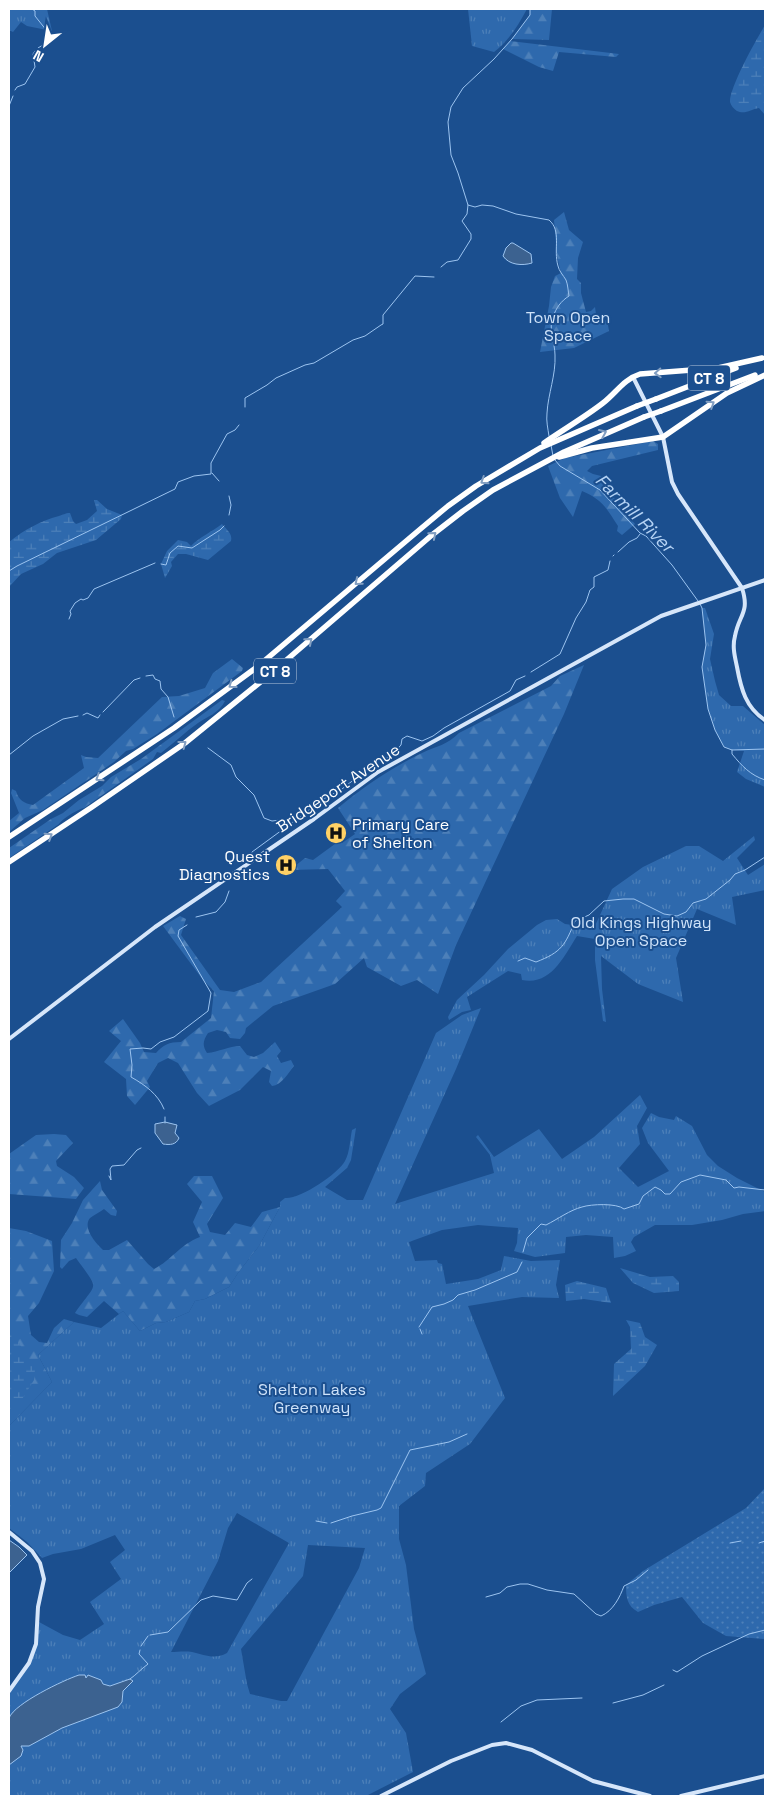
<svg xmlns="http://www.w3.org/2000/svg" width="774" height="1805" font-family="'Space Grotesk',sans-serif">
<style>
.grass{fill:url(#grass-dots)}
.forest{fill:url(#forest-firs)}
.wetland{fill:url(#wetland-marsh)}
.park{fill:url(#park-tufts);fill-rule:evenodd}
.water{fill:#3c6290;stroke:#9cc4f0}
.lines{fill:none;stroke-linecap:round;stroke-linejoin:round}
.stream{stroke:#9cc4f0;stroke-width:1}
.secondary{stroke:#d6e6fa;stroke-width:4}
.highway{stroke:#fff;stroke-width:5.5}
.highway-bridge{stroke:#fff;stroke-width:5.5}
.oneway{stroke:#829ec1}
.labels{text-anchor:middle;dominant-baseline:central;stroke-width:4;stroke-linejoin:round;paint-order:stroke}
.shield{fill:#1b4f8f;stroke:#bbcadd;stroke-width:1}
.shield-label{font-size:15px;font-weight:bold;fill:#fff}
.park-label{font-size:16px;fill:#cfe3fa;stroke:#1b4f8f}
.street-label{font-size:16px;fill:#fff;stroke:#1b4f8f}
.poi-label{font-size:16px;fill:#fff;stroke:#1b4f8f;text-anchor:start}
.water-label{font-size:18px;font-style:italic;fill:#b5d3f5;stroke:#1b4f8f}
</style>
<defs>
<pattern id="grass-dots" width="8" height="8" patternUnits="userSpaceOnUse" patternTransform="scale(1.25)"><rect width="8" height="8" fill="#2e69ad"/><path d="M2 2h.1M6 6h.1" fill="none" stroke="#4d80b9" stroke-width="1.8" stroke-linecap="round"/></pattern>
<pattern id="forest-firs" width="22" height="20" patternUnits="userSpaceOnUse" patternTransform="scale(1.25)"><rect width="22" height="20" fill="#2e69ad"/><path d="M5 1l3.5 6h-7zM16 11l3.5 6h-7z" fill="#4d80b9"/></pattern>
<pattern id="wetland-marsh" width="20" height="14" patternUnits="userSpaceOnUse" patternTransform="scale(1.25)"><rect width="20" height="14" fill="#2e69ad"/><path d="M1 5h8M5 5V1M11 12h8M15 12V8" fill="none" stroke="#4d80b9"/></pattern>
<pattern id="park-tufts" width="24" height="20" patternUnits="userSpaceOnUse" patternTransform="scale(1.25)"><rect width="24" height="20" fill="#2e69ad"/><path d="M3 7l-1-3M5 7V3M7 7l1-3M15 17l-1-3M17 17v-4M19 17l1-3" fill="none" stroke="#4d80b9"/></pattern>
</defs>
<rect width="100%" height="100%" fill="#1b4f8f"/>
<!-- grass -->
<path class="grass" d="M765 1488V1639L726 1636 703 1623 682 1597 654 1605 638 1612C627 1606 626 1597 626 1585L643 1571 746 1508Z"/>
<!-- forest -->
<g class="forest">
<path d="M530 9H552L549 40 512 39 530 15Z"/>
<path d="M510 41 619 54 616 57 559 52 553 71 539 67 503 49Z"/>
<path d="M564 212 569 230 583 242 578 258 577 279 581 283V293L586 312 591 311 595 307 597 322 607 320 609 331 574 348 540 352 549 306 551 287 555 276 561 273 557 256 554 220Z"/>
<path d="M653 441 658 444V450L592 466 587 471 593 474 601 476 621 509 635 524 622 535 617 531 618 526C607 509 602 499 582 491L573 517 560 498 548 466 565 458Z"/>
<path d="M232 659 243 668 242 671 157 734 133 749 126 751 114 762 43 810 25 818 9 832V821L19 813 11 793 12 789 16 791C19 801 24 803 33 805L84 768 81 755 86 757 98 758 162 697 179 696 205 688 213 673Z"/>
<path d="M584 665 564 714 456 945 438 994 417 980 401 986 367 967 364 958 335 984 273 1006 246 1028 245 1033 240 1039 230 1038 226 1032 217 1030 208 1033C203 1041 202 1045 207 1053 219 1052 229 1046 240 1046L247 1055 254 1057 263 1053 275 1042 281 1051 277 1056 281 1063 291 1060 294 1066C288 1073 282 1085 272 1086L269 1082 271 1071 263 1067 240 1090 209 1106 197 1093 178 1063 168 1058 158 1063 147 1081 150 1087 135 1105 127 1096 126 1079 104 1062 121 1041 109 1031 123 1019 140 1043 144 1052 156 1053C163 1045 169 1042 181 1042L211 1018 214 991 203 980 163 926 180 916 186 919 181 935 220 990 234 992 261 982 342 907 336 901 345 891 328 869 290 870 305 858 313 860 339 841 342 843 355 834 338 808C363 787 393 767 422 753 437 746 447 745 459 733L551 686 560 676Z"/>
<path d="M222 700 225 701C220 712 207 717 198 723 185 732 174 743 161 753L157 752 153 759 84 808C78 809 62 819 59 824L9 858V848L51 819 63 813 79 800 102 786 111 777 141 759Z"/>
<path d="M54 1134 66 1135 73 1143 56 1161 57 1166 74 1177 84 1188 76 1199 9 1194V1154L36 1135Z"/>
<path d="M194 1176H212L223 1198 207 1224 210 1232 225 1235 235 1223 251 1227 262 1212 280 1207 259 1246 238 1273 229 1287 205 1299 195 1301 189 1312 166 1322 156 1323 140 1331 123 1311 119 1314 104 1301 87 1317 79 1315 75 1313C98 1280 100 1292 76 1258L69 1261 62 1269 60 1267 61 1240 72 1223 83 1200 100 1181 102 1190 117 1211 116 1216 111 1215 104 1209C100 1212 94 1215 90 1218 82 1228 96 1243 103 1250H109L127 1240 148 1264 154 1269C172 1260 179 1245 200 1237L193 1222 202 1202 187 1184Z"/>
<path d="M9 1228 26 1231 52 1241 54 1271 39 1303 28 1316 31 1335 39 1342 47 1343 54 1328 64 1319 74 1322 38 1355 52 1382 9 1426Z"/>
</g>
<!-- wetland -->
<g class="wetland">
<path d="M765 25V115L759 108C751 109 745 115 737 111 734 109 731 106 730 102 729 88 757 38 765 25Z"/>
<path d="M94 500H97L107 509 122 515 121 519 96 540 57 553 43 564 21 574 9 587V542C24 530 40 521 59 516 63 515 65 513 70 513L73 521 76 524 87 520 97 511Z"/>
<path d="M222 524C226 529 233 534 231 541L208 560 186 554H178L171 562 172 566 165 578 161 564 167 551 178 540 187 542 191 546C199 537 212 532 222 524Z"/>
<path d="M620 1268 650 1277 673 1276 679 1282V1291L654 1293 633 1283Z"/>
<path d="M577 1281 606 1288 611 1303 584 1299 566 1301 565 1285Z"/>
<path d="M626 1320 640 1323 645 1337 657 1345 645 1366 613 1396 614 1364 631 1349 630 1327Z"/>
<path d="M11 1330 35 1369 34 1380 19 1404 13 1401 9 1384 12 1377 9 1367V1331Z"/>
</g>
<!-- park -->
<g class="park">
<path d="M9 9H47L52 31 27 26 21 22 13 32 9 30Z"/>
<path d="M468 9H527C519 24 508 42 494 52L472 46Z"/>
<path d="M702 608H705L714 634 710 659 715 681 719 695 731 706H743L765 725V787L746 779 737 772 744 751 732 750 724 747 715 730 708 709 702 667 706 643Z"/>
<path d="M754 836 755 840 737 858 748 875 765 864V890L732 897 736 925 697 909 676 958 683 1002 638 984 601 956 602 989 606 1022 603 1021 595 960V939L577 936C564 956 551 986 522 980L521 974 508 971 467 997 471 1010 462 1012 449 1020 448 1017 457 1000 484 975 508 949 537 925 546 920 557 919 565 924 594 928 612 889 643 867 686 846H699L723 861Z"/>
<path d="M481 1008 456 1069 395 1204 494 1173 490 1155 476 1137 478 1135 494 1157 539 1129 562 1159 594 1137 640 1095 647 1108 637 1126 640 1144 619 1168 638 1187 669 1171 648 1143 642 1128 651 1113 659 1117 674 1120 676 1116 692 1126 707 1155 718 1166 737 1178 765 1192V1211L743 1214 722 1220 692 1225H655L634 1237 631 1242 636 1251 625 1256 614 1258 613 1237 586 1235 566 1237 565 1253 535 1257 514 1251 517 1243 518 1228 478 1225 442 1230 409 1242 415 1261 437 1260 438 1263 442 1264 446 1284 478 1279 501 1270 504 1256 531 1261 560 1260 556 1285 559 1298 522 1297 468 1306 505 1398 470 1444 426 1473 425 1486 399 1506V1539L406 1565 414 1629 426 1674 400 1694 390 1709 406 1733 413 1772 366 1796H9V1693L29 1664 37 1644 39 1622 63 1635 80 1640 104 1624 90 1602 121 1579 110 1562 125 1550 115 1535 81 1549 53 1554 42 1558 27 1542 9 1528V1426L52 1382 38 1355 74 1322 101 1328 123 1311 140 1331 156 1323 166 1322 189 1312 195 1301 205 1299 229 1287 238 1273 259 1246 280 1207V1202L285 1198C299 1200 338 1174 345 1161 350 1152 350 1139 352 1130L356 1128 351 1160 347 1168 325 1187 347 1200H363L436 1033 462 1015ZM237 1513 289 1543 227 1653C214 1660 205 1655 192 1652 185 1651 177 1652 171 1652L218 1561 228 1528ZM308 1545 365 1548 359 1568 287 1701H281L250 1694 247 1684 241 1649 303 1576Z"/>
</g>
<!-- water -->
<g class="water">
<path d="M511 243H513L531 254 532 263C522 266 509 265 503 256L506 248Z"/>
<path d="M165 1122 177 1125 175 1133 179 1138C176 1145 170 1145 163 1144L155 1133V1124Z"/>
<path d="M9 1540 19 1547 27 1555 9 1573Z"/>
<path d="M79 1675H85L86 1678 88 1675 101 1680 103 1684 110 1686 130 1679 133 1681 123 1691 122 1702 118 1707 62 1728 29 1746H21L23 1750 21 1756 9 1765C9 1755 6 1725 9 1718 15 1703 64 1680 79 1675Z"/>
</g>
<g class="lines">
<!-- stream -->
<g class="stream">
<path d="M32 9 35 11V16L51 36 46 43 38 48"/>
<path d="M15 90 17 87 25 84 35 67 33 54 35 51"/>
<path d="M9 106 13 96"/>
<path d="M468 205 475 207 482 205 493 206 516 214 549 220C562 231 553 249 558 266 559 271 563 275 566 280 568 285 568 291 569 296 561 301 556 308 553 317 548 328 555 343 555 355 556 375 548 394 547 413 546 421 548 429 549 436"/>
<path d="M441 267 447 262 458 260 471 239V234L462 221 467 214 468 205 458 173 451 155 448 122 451 107 463 88 494 59 512 39 530 15V9"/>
<path d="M245 407V398L267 385 276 378 305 365 314 363 353 340 365 336 381 325 383 324V315L415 276 434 277"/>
<path d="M551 445 553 456"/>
<path d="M555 460 560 466 600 490 640 533 646 536 672 565 698 601"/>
<path d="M212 473 219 481"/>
<path d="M229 515 231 505 229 496"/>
<path d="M618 552 629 542 637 538 640 534"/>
<path d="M613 556 614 555"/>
<path d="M161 564 166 565 170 553 178 546 192 548 220 530 224 526"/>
<path d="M9 571 17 566 175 489 178 482 194 476 211 474V463L227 434 235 430 239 425"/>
<path d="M700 604 702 608 706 645 702 667 708 709 715 730 724 747 732 750 765 749"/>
<path d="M69 619 71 614 70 611 75 603 81 599 83 600 88 598 94 589 155 563"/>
<path d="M531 672 560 654 576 618 586 602 590 590 594 587V577L608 570 610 561"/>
<path d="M146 676 153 675 155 679 160 681 161 689 168 697 174 717"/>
<path d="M103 712 134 680 140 678"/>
<path d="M83 715 87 713 98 718 100 715"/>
<path d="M208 748 231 765 236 777 254 795 264 818 272 821 281 820 288 826"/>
<path d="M732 750V754C742 766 750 775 765 780"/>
<path d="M9 755 33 736 63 719 78 716"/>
<path d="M248 858 252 852 308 811 314 804 342 789 379 760 390 757 401 745 402 739 407 736 422 741 433 736 444 728 510 691 516 680 525 676"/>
<path d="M196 917 216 912 225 902 229 891"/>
<path d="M518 961 525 958 536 962C562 952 565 945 575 921L589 915 604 901 623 899H634L664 914 677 916 686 912 693 903 706 899 730 880 735 874 745 870 765 857"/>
<path d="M164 1109C158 1094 145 1085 131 1077L132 1065 130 1049 143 1048 151 1049 160 1042 174 1037 208 1011 211 993 178 936 179 930 187 925"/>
<path d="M165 1117V1123"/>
<path d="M109 1176 111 1180 110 1169 112 1166 124 1165 137 1150 141 1148"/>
<path d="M523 1252 527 1238 541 1224 546 1225C558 1219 570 1210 582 1207 591 1204 617 1203 624 1209L639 1204 643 1196 655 1187 661 1190 665 1194H670L681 1182 700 1175 726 1180 734 1188 739 1187 765 1190"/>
<path d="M419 1327 432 1307 444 1304 453 1300 458 1295 475 1290 517 1272 522 1262"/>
<path d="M420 1329 422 1334"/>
<path d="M316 1521 327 1523"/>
<path d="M331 1523 352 1516 377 1510 381 1508 410 1450 449 1442 467 1434"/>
<path d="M730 1543 741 1541"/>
<path d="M759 1543 765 1541"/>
<path d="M486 1597 500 1593 507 1587 520 1584H528L547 1590 574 1594 596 1614 601 1616C613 1611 620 1597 624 1586L636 1580 648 1570"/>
<path d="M150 1635 168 1632 201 1600 213 1596 237 1600 247 1583 252 1579"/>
<path d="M141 1646 148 1636"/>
<path d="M673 1670 677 1672 702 1656 749 1634 765 1630"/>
<path d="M130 1679C136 1675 141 1669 148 1664L139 1654 140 1650"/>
<path d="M613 1703 643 1695 664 1685"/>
<path d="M501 1722 521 1706 537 1700 582 1698"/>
</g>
<!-- secondary -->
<g class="secondary">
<path d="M633 377 663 437 672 482 678 494 742 588C750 613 739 614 735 636 732 647 735 657 737 667 741 689 746 708 765 720"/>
<path d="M9 1039 155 927 314 819 378 772 661 616 765 580"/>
<path d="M9 1532 32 1551 40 1563 44 1579 38 1607 36 1644 29 1663 9 1691"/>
<path d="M381 1796 451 1761 492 1745 506 1743 532 1750 593 1781 650 1796"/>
<path d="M681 1796 765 1776"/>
</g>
<!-- highway -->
<g class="highway">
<path d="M656 399 736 368"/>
<path d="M661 411 755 375"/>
<path d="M544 443C564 429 585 417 603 403 616 393 624 379 640 374L718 368 762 358"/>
<path d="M559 457 592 448 663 437 727 393 765 375"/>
<path d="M9 837 174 728 257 667 418 531 448 506 476 486 540 448 637 406"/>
<path d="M9 862 92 807 185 743 269 675 432 535 463 511 493 490 564 452 644 417"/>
</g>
<!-- highway-bridge -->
<g class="highway-bridge">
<path d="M637 406 656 399"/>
<path d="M644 417 661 411"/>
</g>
</g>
<!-- one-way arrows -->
<defs><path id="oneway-chevron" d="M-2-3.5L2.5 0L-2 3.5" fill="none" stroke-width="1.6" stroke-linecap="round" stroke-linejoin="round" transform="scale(1.25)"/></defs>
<g class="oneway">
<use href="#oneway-chevron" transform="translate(658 373) rotate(177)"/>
<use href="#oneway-chevron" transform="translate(711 404) rotate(-33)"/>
<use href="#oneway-chevron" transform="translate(603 433) rotate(-23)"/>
<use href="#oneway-chevron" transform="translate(484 481) rotate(147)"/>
<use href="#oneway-chevron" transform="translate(433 535) rotate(-40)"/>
<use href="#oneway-chevron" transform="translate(358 582) rotate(140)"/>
<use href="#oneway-chevron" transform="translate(309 641) rotate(-41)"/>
<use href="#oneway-chevron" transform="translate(232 685) rotate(144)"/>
<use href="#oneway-chevron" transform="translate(183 744) rotate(-37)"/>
<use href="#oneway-chevron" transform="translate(99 778) rotate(147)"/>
<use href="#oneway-chevron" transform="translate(49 836) rotate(-33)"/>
</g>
<!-- icons -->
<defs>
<g id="hospital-disc" transform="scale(1.125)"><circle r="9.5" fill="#ffd166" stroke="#1b4f8f"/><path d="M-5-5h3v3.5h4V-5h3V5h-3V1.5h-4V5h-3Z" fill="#111"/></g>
</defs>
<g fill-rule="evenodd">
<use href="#hospital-disc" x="336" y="833"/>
<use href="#hospital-disc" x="286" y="865"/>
</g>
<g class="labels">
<!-- shield labels -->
<g class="shield">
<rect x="688" y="365.5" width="42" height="25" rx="4"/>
<rect x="254" y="658.5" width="42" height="25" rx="4"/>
</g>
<g class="shield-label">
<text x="709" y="378">CT 8</text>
<text x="275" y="671">CT 8</text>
</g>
<!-- park labels -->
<g class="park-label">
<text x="568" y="317">Town Open<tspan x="568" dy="18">Space</tspan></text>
<text x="641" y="922">Old Kings Highway<tspan x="641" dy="18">Open Space</tspan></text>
<text x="312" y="1389">Shelton Lakes<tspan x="312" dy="18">Greenway</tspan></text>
</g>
<!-- street labels -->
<g class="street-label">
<text transform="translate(338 788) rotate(-34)">Bridgeport Avenue</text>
</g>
<!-- poi labels -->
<g class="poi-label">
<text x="352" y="824">Primary Care<tspan x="352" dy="18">of Shelton</tspan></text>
<text x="270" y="856" text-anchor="end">Quest<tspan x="270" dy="18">Diagnostics</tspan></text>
</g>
<!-- water labels -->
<g class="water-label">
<text transform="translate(635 513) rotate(45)">Farmill River</text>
</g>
</g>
<!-- border -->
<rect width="774" height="1805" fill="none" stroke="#ffffff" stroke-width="20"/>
<!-- north arrow -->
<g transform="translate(45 45) rotate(210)" stroke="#1b4f8f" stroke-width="4" paint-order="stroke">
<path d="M0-4L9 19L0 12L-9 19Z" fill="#ffffff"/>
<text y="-8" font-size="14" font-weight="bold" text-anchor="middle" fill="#ffffff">N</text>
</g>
</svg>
